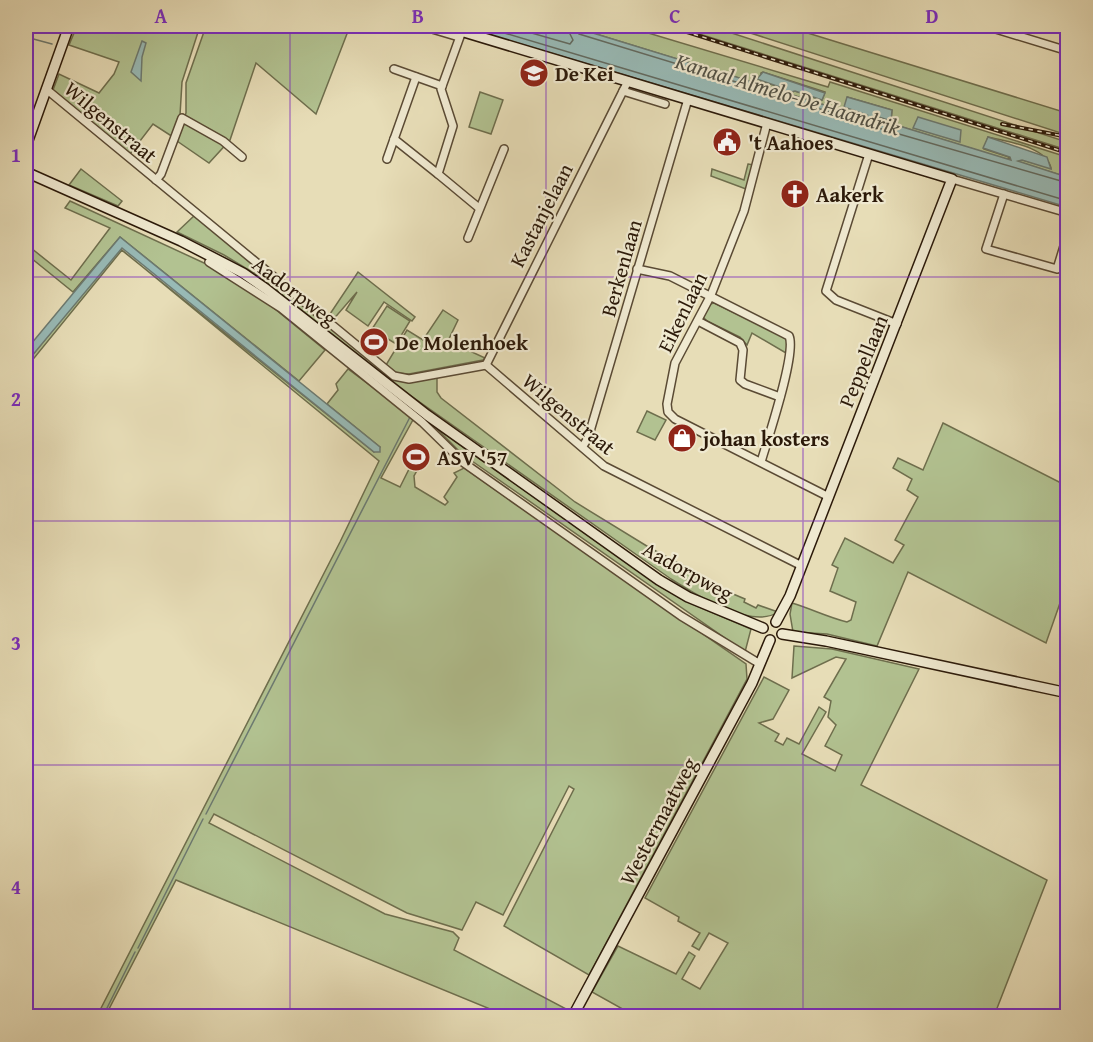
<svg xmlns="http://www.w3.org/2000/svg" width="1093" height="1042" font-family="'Gentium Book Plus',serif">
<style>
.green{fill:#b2c291;stroke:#6e6e4d;stroke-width:1.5}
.water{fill:#98bab6;stroke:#6c7a71;stroke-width:1.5}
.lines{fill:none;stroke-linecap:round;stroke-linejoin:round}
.shore{stroke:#626a60;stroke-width:1.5}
.stream{stroke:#6c7a71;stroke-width:1.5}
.street-casing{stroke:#5a4a34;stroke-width:10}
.secondary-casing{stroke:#2b1909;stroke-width:12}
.street{stroke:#efe9d0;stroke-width:7}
.secondary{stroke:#efe9d0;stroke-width:9}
.rail-casing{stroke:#2b1909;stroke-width:4}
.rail{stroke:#efe9d0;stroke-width:1.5;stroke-dasharray:4.5;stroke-linecap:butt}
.grid{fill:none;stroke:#7b2cbf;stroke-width:1.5;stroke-opacity:0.55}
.labels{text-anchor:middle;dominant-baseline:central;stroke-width:4.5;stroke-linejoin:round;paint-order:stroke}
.poi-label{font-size:21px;font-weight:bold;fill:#2b1909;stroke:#efe9d0;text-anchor:start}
.street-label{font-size:21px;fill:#2b1909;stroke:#efe9d0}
.water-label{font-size:22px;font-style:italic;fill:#515146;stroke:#efe9d0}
.neatline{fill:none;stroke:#7b2cbf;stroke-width:2}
.grid-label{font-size:20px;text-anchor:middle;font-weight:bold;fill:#7b2cbf}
</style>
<rect width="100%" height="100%" fill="#e7ddb7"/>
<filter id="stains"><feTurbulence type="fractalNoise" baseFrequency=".00333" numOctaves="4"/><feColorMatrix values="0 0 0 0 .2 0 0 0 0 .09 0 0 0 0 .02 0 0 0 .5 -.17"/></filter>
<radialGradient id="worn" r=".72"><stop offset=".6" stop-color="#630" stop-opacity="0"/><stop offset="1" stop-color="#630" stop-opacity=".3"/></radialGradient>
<!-- green -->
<g class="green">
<path d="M77 26H200L182 82 180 115 173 137 153 124 130 154 53 90 59 74 99 93 114 74 119 62 69 45Z"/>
<path d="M206 26H350L316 114 256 63 230 140 209 163 177 141 186 113V83Z"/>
<path d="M570 26H625L828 87 830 82 1067 157V164L1064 163 1061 172 1067 174V177L1018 162 1019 159 1051 168C1046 146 1007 142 988 137L984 149 1012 158 1005 159 873 118 876 116 891 121 892 110 847 97 867 115 863 117 792 95 791 92 795 91 822 100 825 92 763 72 761 73 760 81 780 87 781 91Z"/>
<path d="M674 26H710L1067 142V150Z"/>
<path d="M739 26H785L1067 113V135L738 29Z"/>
<path d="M480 92 503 100 491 134 469 127Z"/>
<path d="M748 164 754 165 746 189 711 176 712 169 744 180Z"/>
<path d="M81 169 122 201 118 206 69 185Z"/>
<path d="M70 201 217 269 264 300 325 350 299 381 120 237 73 292 26 254V244L71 280 110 228 65 208Z"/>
<path d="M195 215 390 377 437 375V392L441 398 575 502 650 548 696 572 707 583 745 599 744 602 756 608 758 605 778 612C752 630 696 595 671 579L387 379 257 275 224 255 177 232Z"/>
<path d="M119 248 374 452 380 447 327 404 338 390 336 384 348 369 414 418 381 478 400 487 411 465 409 462 418 450 424 458 414 476 415 487 445 505 448 502 444 497 457 477 454 473 464 468 746 664 747 679 589 975 504 926 574 789 569 786 503 915 476 902 462 930 407 913 214 814 209 823 385 914 453 932 459 938 454 950 570 1011 567 1016H507L176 880 109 1009 132 1016H97L340 542 379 461 122 250 26 368V363Z"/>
<path d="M358 272 415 317 412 321 384 302 368 326 346 310 357 292 332 321 328 317Z"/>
<path d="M714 303 781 335 788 341 786 353 752 333 747 345 740 337 707 321 703 317 710 304Z"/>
<path d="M387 306 410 321 396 344 372 329Z"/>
<path d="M443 310 458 320 448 341 485 358 483 360 409 374 397 373 386 365 407 330 423 340Z"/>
<path d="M647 411 666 420 655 440 637 432Z"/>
<path d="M943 423 1067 486V583L1046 643 908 572 877 646 827 634 793 632 790 614 792 603C812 609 827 617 847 622L851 620 856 602 830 591 838 568 832 565 845 538 893 563 904 545 895 540 918 497 907 490 912 479 893 468 898 458 923 470Z"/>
<path d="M435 427 661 587 690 603 751 629 745 652 462 454Z"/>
<path d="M794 646 832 649 919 669 861 785 1047 880 994 1016H635L592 992 618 946 676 974 689 952 695 956 682 979 700 989 728 943 709 933 699 950 692 946 700 933 678 921 679 917 645 898 764 677 789 690 773 719 759 723 779 734 775 741 783 745 787 738 799 744 819 707 826 712 802 754 835 771 842 755 825 746 836 725 828 717 831 701 824 697 846 659 836 657 792 678Z"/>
</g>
<!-- water -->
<g class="water">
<path d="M460 26H570L782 91 780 87 757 79 763 72 825 93 822 100 795 91 791 92 792 95 863 117 867 115 844 107 847 97 892 110 891 121 876 116 873 118 1011 160 1010 157 983 148 988 137 1047 157 1051 169 1022 160 1018 161 1067 177V207Z"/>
<path d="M142 41 146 43 142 57 141 81 131 72Z"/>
<path d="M918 117 961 130 960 142 913 128Z"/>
<path d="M120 237 380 447V452H374L122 248 26 363V350Z"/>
</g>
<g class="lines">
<!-- shore -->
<g class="shore">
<path d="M481 26 1068 201"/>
<path d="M507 26 570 44 573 40 566 26"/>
<path d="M574 26 579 34 785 97 861 123 1068 183"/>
</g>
<!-- stream -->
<g class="stream">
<path d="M739 33 741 26"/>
<path d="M26 37 52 44"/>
<path d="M206 814 410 417"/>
<path d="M138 948 203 819"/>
<path d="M103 1016 135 952"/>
</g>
<!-- street casing -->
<g class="street-casing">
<g id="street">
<path d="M422 26 459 37"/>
<path d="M986 26 1068 51"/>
<path d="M462 31 441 89 453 126 438 174 479 208"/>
<path d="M394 69 442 86"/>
<path d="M46 89 394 376 409 379 486 365"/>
<path d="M623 91 665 104"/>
<path d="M767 123 744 211 711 295 675 363 667 404 668 412 675 419 829 497"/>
<path d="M394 139 438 174"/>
<path d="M869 154 826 291 836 300 897 324"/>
<path d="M387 159 416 77"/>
<path d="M952 179 1068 213"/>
<path d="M156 180 161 174 182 118 223 141 242 157"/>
<path d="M1004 194 986 249 1057 269 1068 233"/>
<path d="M468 238 504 149"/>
<path d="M209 262 281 308 422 422 464 463 681 616 760 664"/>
<path d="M637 269 670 276 789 336C797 353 767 441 761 462"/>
<path d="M698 321 740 343 743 350 740 380 745 384 780 397"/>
<path d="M486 365 604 466 802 566"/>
<path d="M486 365 628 81"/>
<path d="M583 446 588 438 688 99"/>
</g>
</g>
<!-- secondary casing -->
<g class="secondary-casing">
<g id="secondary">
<path d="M444 26 952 179 790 596 776 622"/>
<path d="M26 146 69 26"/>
<path d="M26 172 181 241 243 273 266 289 427 415 659 580 688 597 763 628"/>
<path d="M782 634 826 641 1068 693"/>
<path d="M573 1016 752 683 770 640"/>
</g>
</g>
<!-- street -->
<use href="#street" class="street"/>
<!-- secondary -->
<use href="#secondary" class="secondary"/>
<!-- rail casing -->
<g class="rail-casing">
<g id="rail">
<path d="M668 26 1068 153"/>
<path d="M1002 124 1068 137"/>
</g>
</g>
<!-- rail -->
<use href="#rail" class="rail"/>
</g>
<!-- grid -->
<path class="grid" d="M290 26V1016M546 26V1016M803 26V1016M26 277H1068M26 521H1068M26 765H1068"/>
<!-- icons -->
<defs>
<g id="school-disc" transform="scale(1.5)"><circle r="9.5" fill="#8f2418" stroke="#efe9d0"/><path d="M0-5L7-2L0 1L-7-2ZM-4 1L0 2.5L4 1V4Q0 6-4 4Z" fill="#fff"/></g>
<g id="civic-disc" transform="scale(1.5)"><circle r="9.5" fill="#8f2418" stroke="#efe9d0"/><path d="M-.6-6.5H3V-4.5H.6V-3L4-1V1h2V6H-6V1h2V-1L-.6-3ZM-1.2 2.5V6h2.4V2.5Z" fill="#fff"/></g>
<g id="church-disc" transform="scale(1.5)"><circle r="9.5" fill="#8f2418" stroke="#efe9d0"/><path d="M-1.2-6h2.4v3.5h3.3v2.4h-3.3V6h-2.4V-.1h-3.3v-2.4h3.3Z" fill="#fff"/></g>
<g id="stadium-disc" transform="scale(1.5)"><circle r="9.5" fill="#8f2418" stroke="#efe9d0"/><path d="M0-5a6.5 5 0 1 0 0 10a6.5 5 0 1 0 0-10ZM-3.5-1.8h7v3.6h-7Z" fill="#fff"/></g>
<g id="shop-disc" transform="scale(1.5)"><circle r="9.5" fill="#8f2418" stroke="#efe9d0"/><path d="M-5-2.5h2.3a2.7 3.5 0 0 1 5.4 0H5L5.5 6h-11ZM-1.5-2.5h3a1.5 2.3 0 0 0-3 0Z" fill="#fff"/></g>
</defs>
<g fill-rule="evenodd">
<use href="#school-disc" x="534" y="73"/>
<use href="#civic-disc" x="727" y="142"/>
<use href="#church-disc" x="795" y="194"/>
<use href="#stadium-disc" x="374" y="342"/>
<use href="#shop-disc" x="682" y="438"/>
<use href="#stadium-disc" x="416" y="457"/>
</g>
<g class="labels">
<!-- poi labels -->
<g class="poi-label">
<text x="555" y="73">De Kei</text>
<text x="748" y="142">'t Aahoes</text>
<text x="816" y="194">Aakerk</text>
<text x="395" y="342">De Molenhoek</text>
<text x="703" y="438">johan kosters</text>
<text x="437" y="457">ASV '57</text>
</g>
<!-- street labels -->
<g class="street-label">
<text transform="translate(111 122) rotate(40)">Wilgenstraat</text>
<text transform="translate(541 215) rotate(-63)">Kastanjelaan</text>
<text transform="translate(621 268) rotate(-74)">Berkenlaan</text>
<text transform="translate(295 291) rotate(37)">Aadorpweg</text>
<text transform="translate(682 312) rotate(-64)">Eikenlaan</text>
<text transform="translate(863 361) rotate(-68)">Peppellaan</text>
<text transform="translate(569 414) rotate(40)">Wilgenstraat</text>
<text transform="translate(688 571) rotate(29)">Aadorpweg</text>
<text transform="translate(658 821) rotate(-62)">Westermaatweg</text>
</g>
<!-- water labels -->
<g class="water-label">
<text transform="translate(788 94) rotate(17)">Kanaal Almelo-De Haandrik</text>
</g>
</g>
<!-- margin -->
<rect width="1093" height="1042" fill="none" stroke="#e7ddb7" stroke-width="66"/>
<rect x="33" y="33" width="1027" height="976" class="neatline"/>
<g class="grid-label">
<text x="161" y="23">A</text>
<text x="418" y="23">B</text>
<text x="675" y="23">C</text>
<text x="932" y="23">D</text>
<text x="16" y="162">1</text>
<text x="16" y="406">2</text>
<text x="16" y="650">3</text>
<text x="16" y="894">4</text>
</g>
<rect width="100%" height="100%" filter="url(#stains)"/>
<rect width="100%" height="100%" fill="url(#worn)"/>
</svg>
